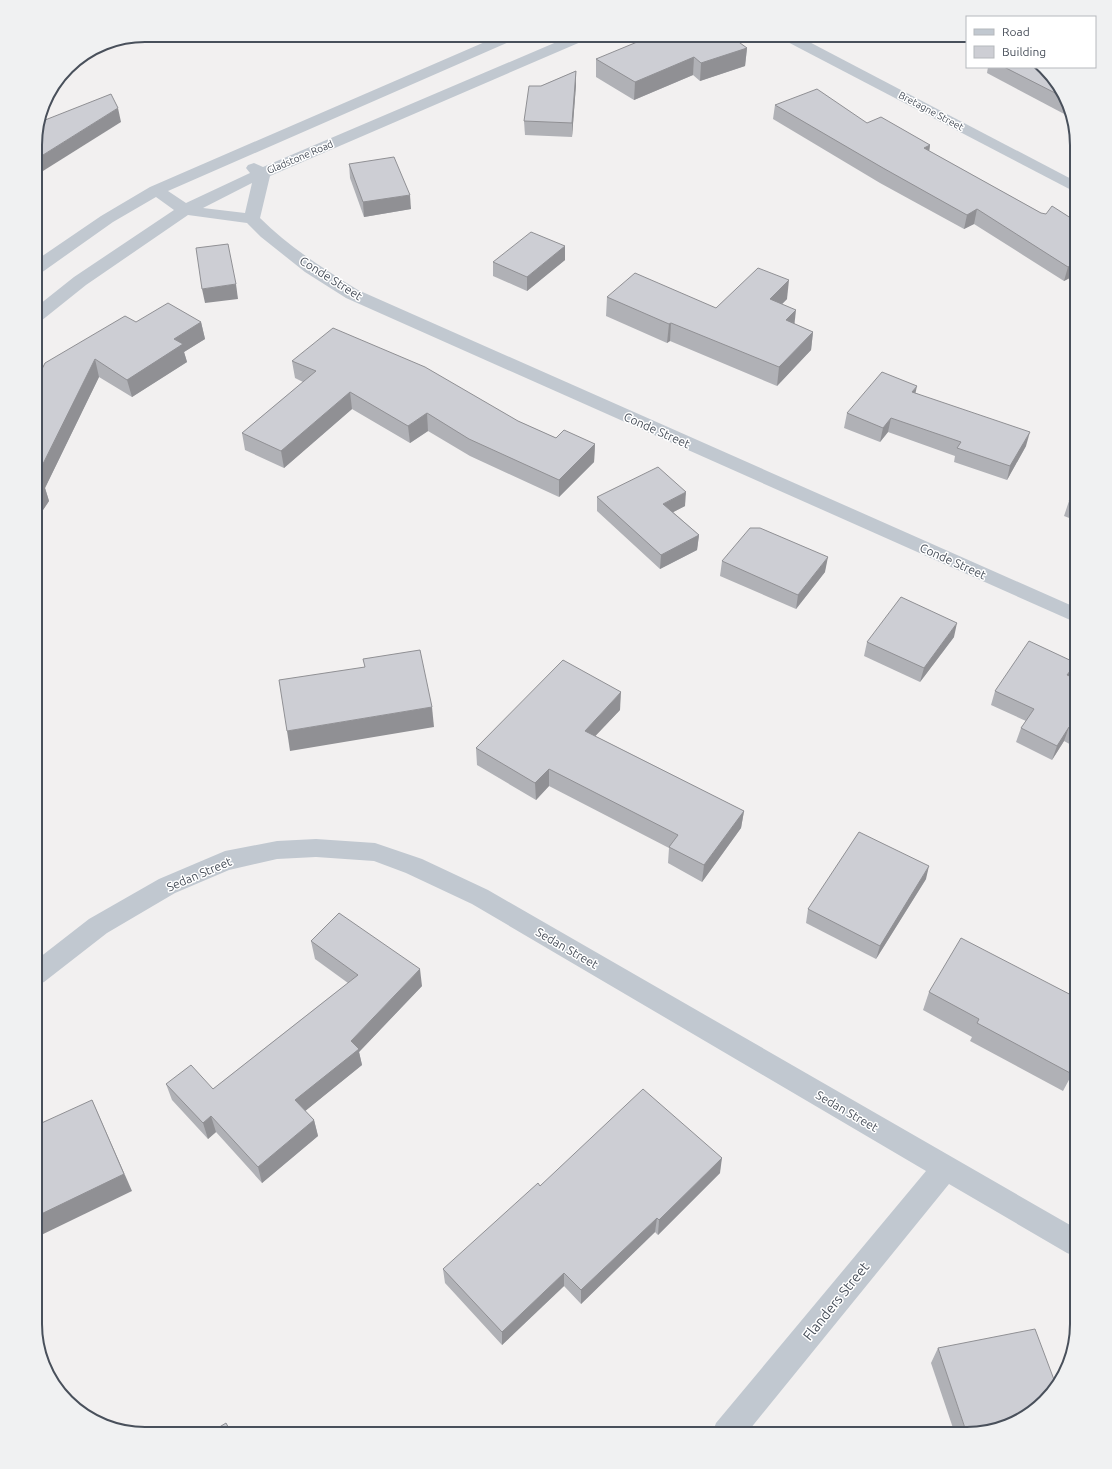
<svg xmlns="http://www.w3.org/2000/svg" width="1112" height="1469" font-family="Ubuntu,sans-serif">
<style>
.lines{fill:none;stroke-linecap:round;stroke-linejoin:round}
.minor{fill:#c1c8d0;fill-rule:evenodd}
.wall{fill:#b0b1b6}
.shaded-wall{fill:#909094}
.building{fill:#cdced4;stroke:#909094}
.labels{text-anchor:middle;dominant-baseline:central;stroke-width:3;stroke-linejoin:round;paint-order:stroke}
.far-street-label{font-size:10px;fill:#49505b;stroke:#fff}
.street-label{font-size:12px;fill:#49505b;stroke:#fff}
.near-street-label{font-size:14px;fill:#49505b;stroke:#fff}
.rim{fill:none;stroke:#49505b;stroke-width:2}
</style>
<rect width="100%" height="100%" fill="#f2f0f0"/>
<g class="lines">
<!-- minor -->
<g class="minor">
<path d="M501 35H520L518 38 168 191 186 203 250 173 246 168 248 165 254 163 263 167 573 35H592L590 38 270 176 260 218C289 247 324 269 358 290L1077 608V623L346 298 305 272 261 237 247 223 188 215 86 285 41 321 35 322V308L74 277 174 210 156 197 113 222 41 273 35 274V261L101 216 150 187ZM252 183 245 213 203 208 250 184Z"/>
<path d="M778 35H796L1077 182V193L780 38Z"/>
<path d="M316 839 375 843 422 859 488 890 1077 1229V1257L1067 1253 949 1184 746 1434H712L716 1423 926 1171 472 904 406 873 374 861 316 857 277 859 229 870 175 893 107 933 44 982 35 986V961L89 919 159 879 225 851 277 841Z"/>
</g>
</g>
<!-- wall -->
<g class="wall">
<path d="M747 48 745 66 700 81 693 75 634 100 596 77V59Z"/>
<path d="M988 67H1041L1059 84 1068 116 987 73Z"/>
<path d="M576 71V85L572 137 525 135 524 121 541 86Z"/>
<path d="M775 105 867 123 930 145 929 151 1041 213 1077 274 1064 281 974 224 964 229 880 183 773 119Z"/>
<path d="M349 164 411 209 364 217 350 178Z"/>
<path d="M565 246V260L527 291 493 276V262Z"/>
<path d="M607 297 716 308 787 299 782 304 795 324 813 332 811 350 777 386 670 341 667 343 606 316Z"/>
<path d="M136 322H201L205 339 184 352 187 362 132 397 99 377 45 488 49 501 35 522V383Z"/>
<path d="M292 361 518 421 556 438 595 444 594 462 559 497 470 456 428 431 410 443 352 409 284 468 245 450 242 433 303 382 295 378Z"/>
<path d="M916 393 1026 446 1007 480 954 462 955 456 888 432 880 442 844 428 847 413Z"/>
<path d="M1077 490V521L1064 516 1069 501Z"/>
<path d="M597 497 685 506 673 512 699 535 697 550 660 569 597 511Z"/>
<path d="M722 561 825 572 796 609 720 576Z"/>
<path d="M954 637 920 682 864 656 867 642Z"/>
<path d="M1071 676 1077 679V748L1064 741 1052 760 1016 742 1021 728 1026 721 991 705 995 691Z"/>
<path d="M620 710 595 736 744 811 741 828 702 882 668 863 669 848 549 786 536 800 477 765 476 748Z"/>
<path d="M926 879 876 959 806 923 808 909Z"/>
<path d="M311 941 422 986 359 1052 362 1065 305 1111 314 1120 318 1136 262 1183 216 1132 208 1139 172 1100 166 1084 213 1089 348 983 315 959Z"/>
<path d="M929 992 1077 998V1065L1063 1091 970 1041 972 1037 923 1010Z"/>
<path d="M720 1173 658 1235 655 1232 581 1304 564 1286 502 1345 445 1283 443 1269 540 1186Z"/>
<path d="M938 1348 967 1434H955L931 1363Z"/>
</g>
<!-- shaded-wall -->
<g class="shaded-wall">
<path d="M747 48 745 66 700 81 701 63Z"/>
<path d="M694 57 693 75 634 100 635 82Z"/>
<path d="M576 71V85L572 137V123Z"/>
<path d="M118 108 121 122 35 176V160Z"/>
<path d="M930 145 928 159 924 148Z"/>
<path d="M410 195 411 209 364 217 363 202Z"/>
<path d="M977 209 974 224 964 229 967 215Z"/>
<path d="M565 246V260L527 291V277Z"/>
<path d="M1077 262V274L1064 281 1068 267Z"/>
<path d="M789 280 787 299 768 318 770 299Z"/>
<path d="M236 284 238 299 205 303 202 289Z"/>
<path d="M796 310 794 328 786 320Z"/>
<path d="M201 322 205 339 184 352 187 362 132 397 127 380 174 339Z"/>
<path d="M671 323 670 341 667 343 669 324Z"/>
<path d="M813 332 811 350 777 386 779 367Z"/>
<path d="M95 359 99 377 45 488 49 501 35 522V480Z"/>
<path d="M917 386 914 400 912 392Z"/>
<path d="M350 392 352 409 284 468 281 451Z"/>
<path d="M427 413 428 431 410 443 408 426Z"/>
<path d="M891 418 888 432 880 442 883 428Z"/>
<path d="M1030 432 1026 446 1007 480 1010 466Z"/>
<path d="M595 444 594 462 559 497V480Z"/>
<path d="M686 492 685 506 662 518 663 504Z"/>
<path d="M699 535 697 550 660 569 661 555Z"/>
<path d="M828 557 825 572 796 609 798 595Z"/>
<path d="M957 623 954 637 920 682 924 668Z"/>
<path d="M1076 663 1071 677 1067 675Z"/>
<path d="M621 692 620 710 584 748 585 731Z"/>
<path d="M432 707 434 727 290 751 287 731Z"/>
<path d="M1069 727 1064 741 1052 760 1057 746Z"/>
<path d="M549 769V786L536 800 535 783Z"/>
<path d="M744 811 741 828 702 882 704 865Z"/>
<path d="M929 866 926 879 876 959 880 946Z"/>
<path d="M420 969 422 986 359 1052 362 1065 299 1116 295 1100Z"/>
<path d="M92 1100 132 1191 35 1238V1217Z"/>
<path d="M211 1116 216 1132 208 1139 203 1123Z"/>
<path d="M314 1120 318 1136 262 1183 258 1167Z"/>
<path d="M722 1158 720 1173 658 1235 659 1220Z"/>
<path d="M657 1218 655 1232 581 1304V1290Z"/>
<path d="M564 1273V1286L502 1345V1332Z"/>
</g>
<!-- building -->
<g class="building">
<path d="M654 35H729L747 48 701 63 694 57 635 82 596 59Z"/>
<path d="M1004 67H1041L1059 84 1063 97Z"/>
<path d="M576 71 572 123 524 121 529 86H541Z"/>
<path d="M817 89 867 123 881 117 930 145 924 148 1041 213 1046 214 1052 206 1077 222V262L1068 267 977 209 967 215 883 168 775 105Z"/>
<path d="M111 94 118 108 35 160V137L40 122Z"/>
<path d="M394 157 410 195 363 202 349 164Z"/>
<path d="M531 232 565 246 527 277 493 262Z"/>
<path d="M228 244 236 284 202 289 196 248Z"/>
<path d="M758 268 789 280 770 299 796 310 786 320 813 332 779 367 671 323 669 324 607 297 635 273 716 308Z"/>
<path d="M168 303 201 322 174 339 183 344 127 380 95 359 35 480V383L45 363 125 316 136 322Z"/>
<path d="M333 328 425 367 518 421 556 438 564 430 595 444 559 480 469 439 427 413 408 426 350 392 281 451 242 433 316 371 292 361Z"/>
<path d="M882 372 917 386 912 392 1030 432 1010 466 957 448 961 442 891 418 883 428 847 413Z"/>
<path d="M658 467 686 492 663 504 699 535 661 555 597 497Z"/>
<path d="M35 482 44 484 35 496Z"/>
<path d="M1077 490V505L1069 501Z"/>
<path d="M750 528H760L828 557 798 595 722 561Z"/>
<path d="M901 597 957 623 924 668 867 642Z"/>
<path d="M1029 641 1076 663 1067 675 1077 679V731L1069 727 1057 746 1021 728 1034 709 995 691Z"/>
<path d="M420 650 432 707 287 731 279 680 365 667 363 659Z"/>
<path d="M563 660 621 692 585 731 744 811 704 865 669 847 678 835 549 769 535 783 476 748Z"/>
<path d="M859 832 929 866 880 946 808 909Z"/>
<path d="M339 913 420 969 351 1041 359 1049 295 1100 314 1120 258 1167 211 1116 203 1123 166 1084 191 1065 213 1089 358 975 311 941Z"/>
<path d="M961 938 1077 998V1063L1072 1074 977 1023 979 1019 929 992Z"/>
<path d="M643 1089 722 1158 659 1220 657 1218 581 1290 564 1273 502 1332 443 1269 538 1183 540 1186Z"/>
<path d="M92 1100 124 1174 35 1217V1126Z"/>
<path d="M1035 1329 1056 1385 1028 1416 967 1434 938 1348Z"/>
<path d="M226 1423 232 1434H208Z"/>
</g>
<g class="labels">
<!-- far-street labels -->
<g class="far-street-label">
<text transform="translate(931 111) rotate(28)">Bretagne Street</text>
<text transform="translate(300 157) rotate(-23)">Gladstone Road</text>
</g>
<!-- street labels -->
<g class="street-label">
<text transform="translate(331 278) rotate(32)">Conde Street</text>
<text transform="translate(657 430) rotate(24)">Conde Street</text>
<text transform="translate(953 561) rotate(24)">Conde Street</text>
<text transform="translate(199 874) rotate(-23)">Sedan Street</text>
<text transform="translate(567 948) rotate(30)">Sedan Street</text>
<text transform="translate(847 1111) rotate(30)">Sedan Street</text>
</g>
<!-- near-street labels -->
<g class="near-street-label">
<text transform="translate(836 1301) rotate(-51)">Flanders Street</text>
</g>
</g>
<!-- crop -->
<path d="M0 0H1112V1469H0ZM145 42H967A103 103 0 0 1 1070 145V1324A103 103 0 0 1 967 1427H145A103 103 0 0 1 42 1324V145A103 103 0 0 1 145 42Z" fill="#f0f1f2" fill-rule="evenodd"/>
<path class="rim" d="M145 42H967A103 103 0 0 1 1070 145V1324A103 103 0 0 1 967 1427H145A103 103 0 0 1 42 1324V145A103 103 0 0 1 145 42Z"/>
<!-- legend -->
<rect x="966" y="16" width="130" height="52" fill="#ffffff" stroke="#b6b9bd"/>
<rect x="974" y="29" width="20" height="6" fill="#c1c8d0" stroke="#b6b9bd"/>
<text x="1002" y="36" font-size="12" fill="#49505b">Road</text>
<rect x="974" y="46" width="20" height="12" fill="#cdced4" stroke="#b6b9bd"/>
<text x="1002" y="56" font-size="12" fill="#49505b">Building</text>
</svg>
